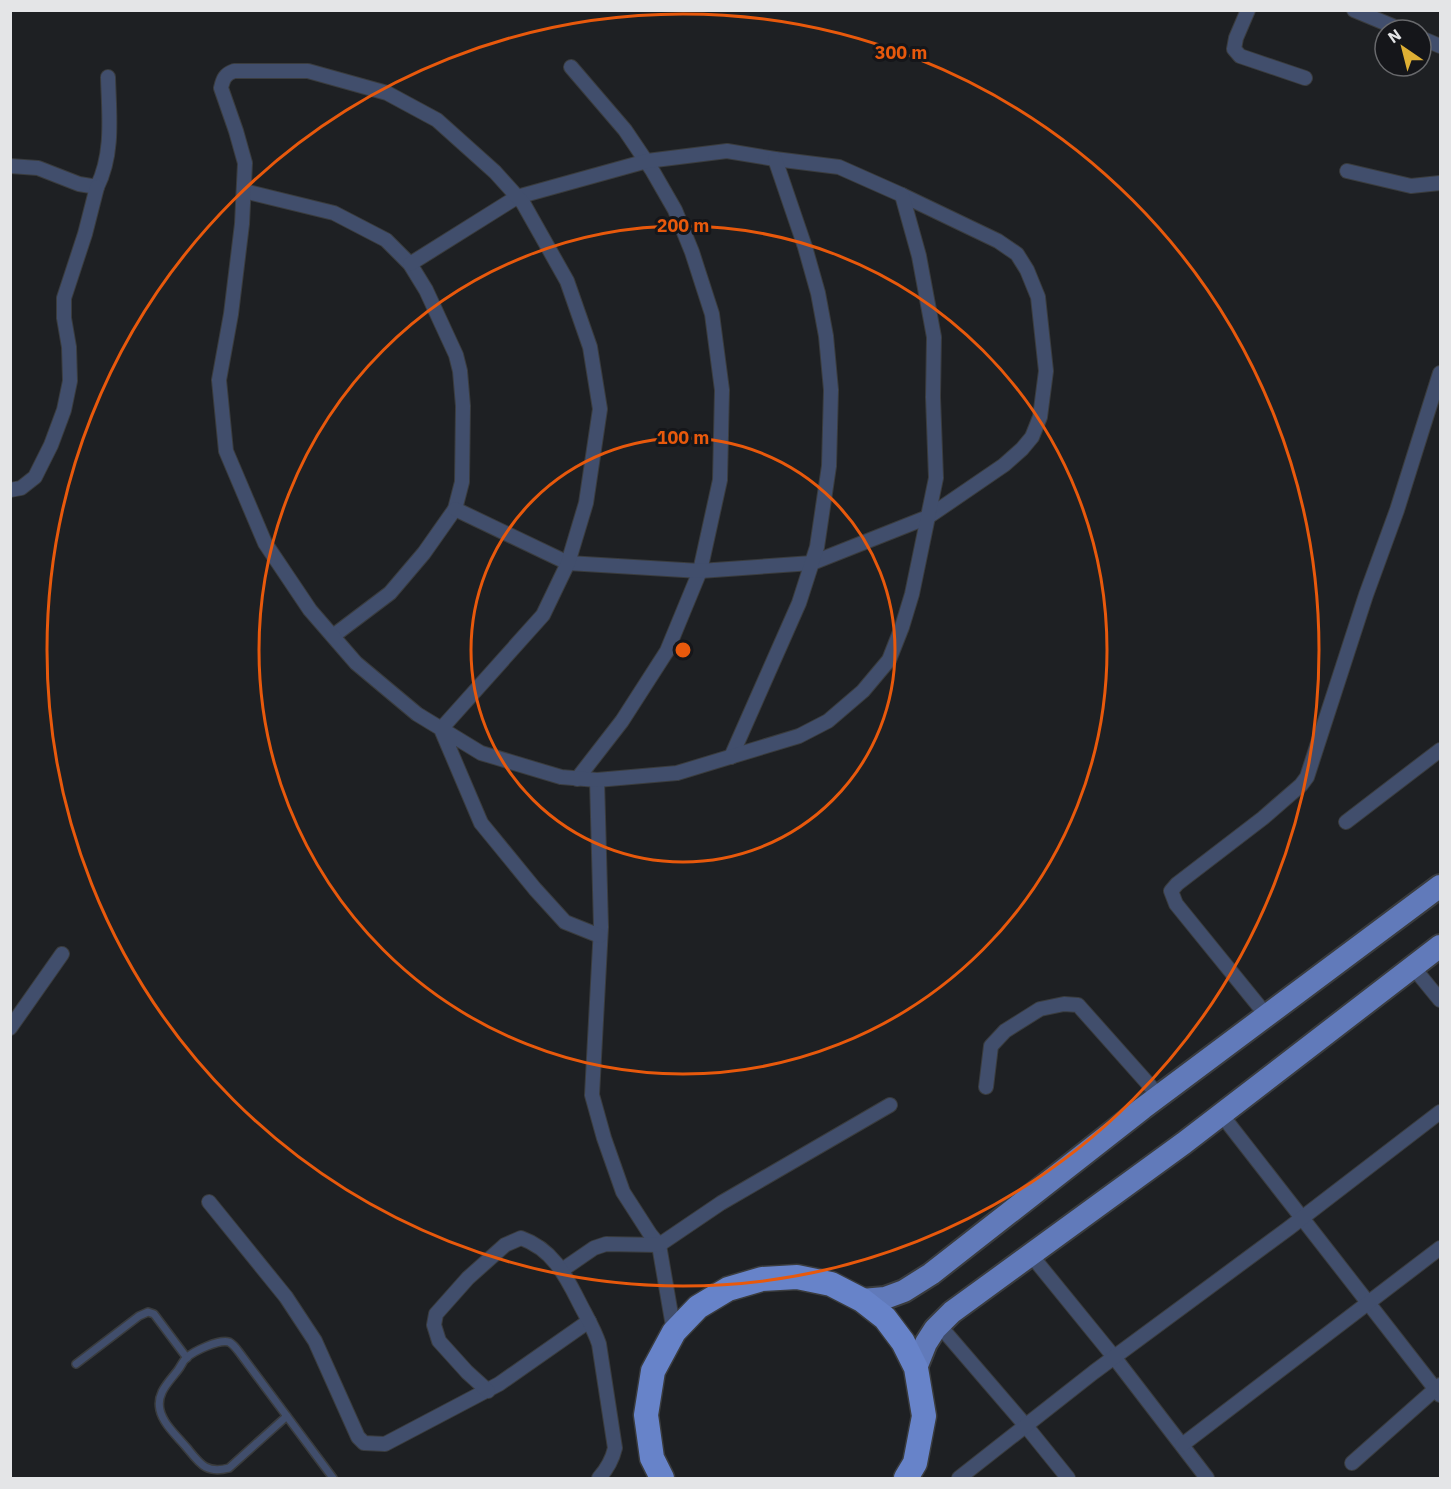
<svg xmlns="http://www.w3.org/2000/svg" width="1451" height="1489" font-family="'IBM Plex Sans',sans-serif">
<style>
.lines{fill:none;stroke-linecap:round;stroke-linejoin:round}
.service-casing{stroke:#3a3c3e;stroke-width:10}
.minor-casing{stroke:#3a3c3e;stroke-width:16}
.primary-casing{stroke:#3a3c3e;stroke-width:26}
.trunk-casing{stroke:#3a3c3e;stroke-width:27}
.service{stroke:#414e6c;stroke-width:7}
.minor{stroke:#414e6c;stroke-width:14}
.primary{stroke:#617aba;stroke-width:22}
.trunk{stroke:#6783c9;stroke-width:24}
.ring{fill:none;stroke:#e8590c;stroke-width:3}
.centre{fill:#e8590c;stroke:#15161a;stroke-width:3}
.ring-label{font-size:18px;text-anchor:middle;font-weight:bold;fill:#e8590c;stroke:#15161a;stroke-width:6;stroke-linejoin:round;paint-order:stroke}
</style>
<rect width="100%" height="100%" fill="#1e2023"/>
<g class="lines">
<!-- service casing -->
<g class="service-casing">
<g id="service">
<path d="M76 1364 139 1316 148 1312 154 1314 187 1358"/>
<path d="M287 1416 229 1468C206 1474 200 1464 187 1448 178 1437 163 1424 160 1410 156 1393 169 1382 178 1370 181 1366 183 1361 186 1358 194 1351 219 1339 229 1342 233 1344 236 1348 239 1352L333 1478"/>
</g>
</g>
<!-- minor casing -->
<g class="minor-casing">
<g id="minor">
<path d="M1248 10 1236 38 1234 49 1240 56 1305 78"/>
<path d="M1354 10 1402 30"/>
<path d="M1421 38 1440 46"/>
<path d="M571 67 625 130 652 170 675 210 692 252 712 314 722 390 720 480 700 571 667 651 622 721 577 779"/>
<path d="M10 166 38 168 79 184 97 187C114 153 109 114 108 77"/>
<path d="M1347 171 1411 186 1440 183"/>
<path d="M244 191 334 213 386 240 410 264 426 290 456 355 460 371 463 406 462 482 455 509 424 553 390 593 333 636"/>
<path d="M410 264 517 197 647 161 727 151 775 159 839 167 902 195 998 241 1017 254 1027 270 1038 297 1046 371 1040 417 1032 437 1022 449 1004 465 928 517 812 563 700 571 568 563 455 509"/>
<path d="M10 490 21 488 35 477 51 445 64 410 70 381 69 347 64 318V298L85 234 97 187"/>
<path d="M731 757 799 603 817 547 829 466 831 390 826 336 818 293 805 247 775 159"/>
<path d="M597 780 601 927 592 1095 604 1138 623 1192 650 1234 659 1245 674 1332"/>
<path d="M1346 822 1440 750"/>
<path d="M600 936 565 922 535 889 481 823 441 729 543 615 568 563 586 503 600 409 590 347 567 281 523 203 495 172 437 120 387 93 308 71H234C225 74 223 79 221 88L236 131 245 163 242 224 231 314 219 380 226 451 265 543 310 610 356 663 417 714 481 753 561 777 597 780 677 773 799 736 828 721 863 691 889 660 902 627 912 594 936 478 933 397 934 337 919 256 902 195"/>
<path d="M1413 967 1440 1000"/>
<path d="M1267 1016 1176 904 1171 891 1177 884 1263 818 1301 785 1307 777 1366 595 1397 510 1440 373"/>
<path d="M10 1028 62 954"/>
<path d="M986 1087 991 1046 1005 1031 1040 1009 1064 1004 1078 1005 1159 1096"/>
<path d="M1221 1114 1440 1395"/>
<path d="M209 1202 286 1297 315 1341 358 1437 364 1443 385 1444 499 1384 589 1321"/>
<path d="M1031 1255 1114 1357 1207 1478"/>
<path d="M562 1270 594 1248 606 1244 659 1245 721 1203 890 1105"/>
<path d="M939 1325 1026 1426 1068 1478"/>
<path d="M488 1391 467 1372 439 1341 434 1325 436 1314 468 1278 505 1245 521 1238C552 1249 565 1274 579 1302 586 1316 594 1329 599 1344L615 1448C612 1461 607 1469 599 1478"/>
<path d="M1182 1445 1440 1248"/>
<path d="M1352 1463 1440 1385"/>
<path d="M959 1478 1094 1372 1289 1228 1440 1112"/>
</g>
</g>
<!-- primary casing -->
<g class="primary-casing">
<g id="primary">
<path d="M862 1300 885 1298 904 1291 931 1274 1143 1108 1440 886"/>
<path d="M916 1368 926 1343 935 1329 952 1312 1184 1143 1440 946"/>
</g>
</g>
<!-- trunk casing -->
<g class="trunk-casing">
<path id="trunk" d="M662 1478 652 1458 646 1415 653 1371 674 1332 698 1307 728 1289 762 1279 797 1277 831 1284 862 1300 885 1318 903 1342 916 1368 924 1416 915 1463 906 1478"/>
</g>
<!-- service -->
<use href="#service" class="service"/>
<!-- minor -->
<use href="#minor" class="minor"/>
<!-- primary -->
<use href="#primary" class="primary"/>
<!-- trunk -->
<use href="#trunk" class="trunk"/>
</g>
<!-- distance rings -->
<g class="ring">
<circle cx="683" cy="650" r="212"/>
<circle cx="683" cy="650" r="424"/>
<circle cx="683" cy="650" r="636"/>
</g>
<circle cx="683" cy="650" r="9" class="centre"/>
<g class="ring-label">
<text x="901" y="59">300 m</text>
<text x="683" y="232">200 m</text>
<text x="683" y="444">100 m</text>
</g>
<!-- border -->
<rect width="1451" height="1489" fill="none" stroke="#e4e5e7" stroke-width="24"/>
<!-- north arrow -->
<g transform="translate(1403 48) rotate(325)"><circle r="28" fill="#15161a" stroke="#68696c" stroke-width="1.5"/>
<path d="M0-4.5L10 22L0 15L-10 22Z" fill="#dfb034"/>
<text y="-9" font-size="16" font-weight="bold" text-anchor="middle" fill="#e4e5e7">N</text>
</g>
</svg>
